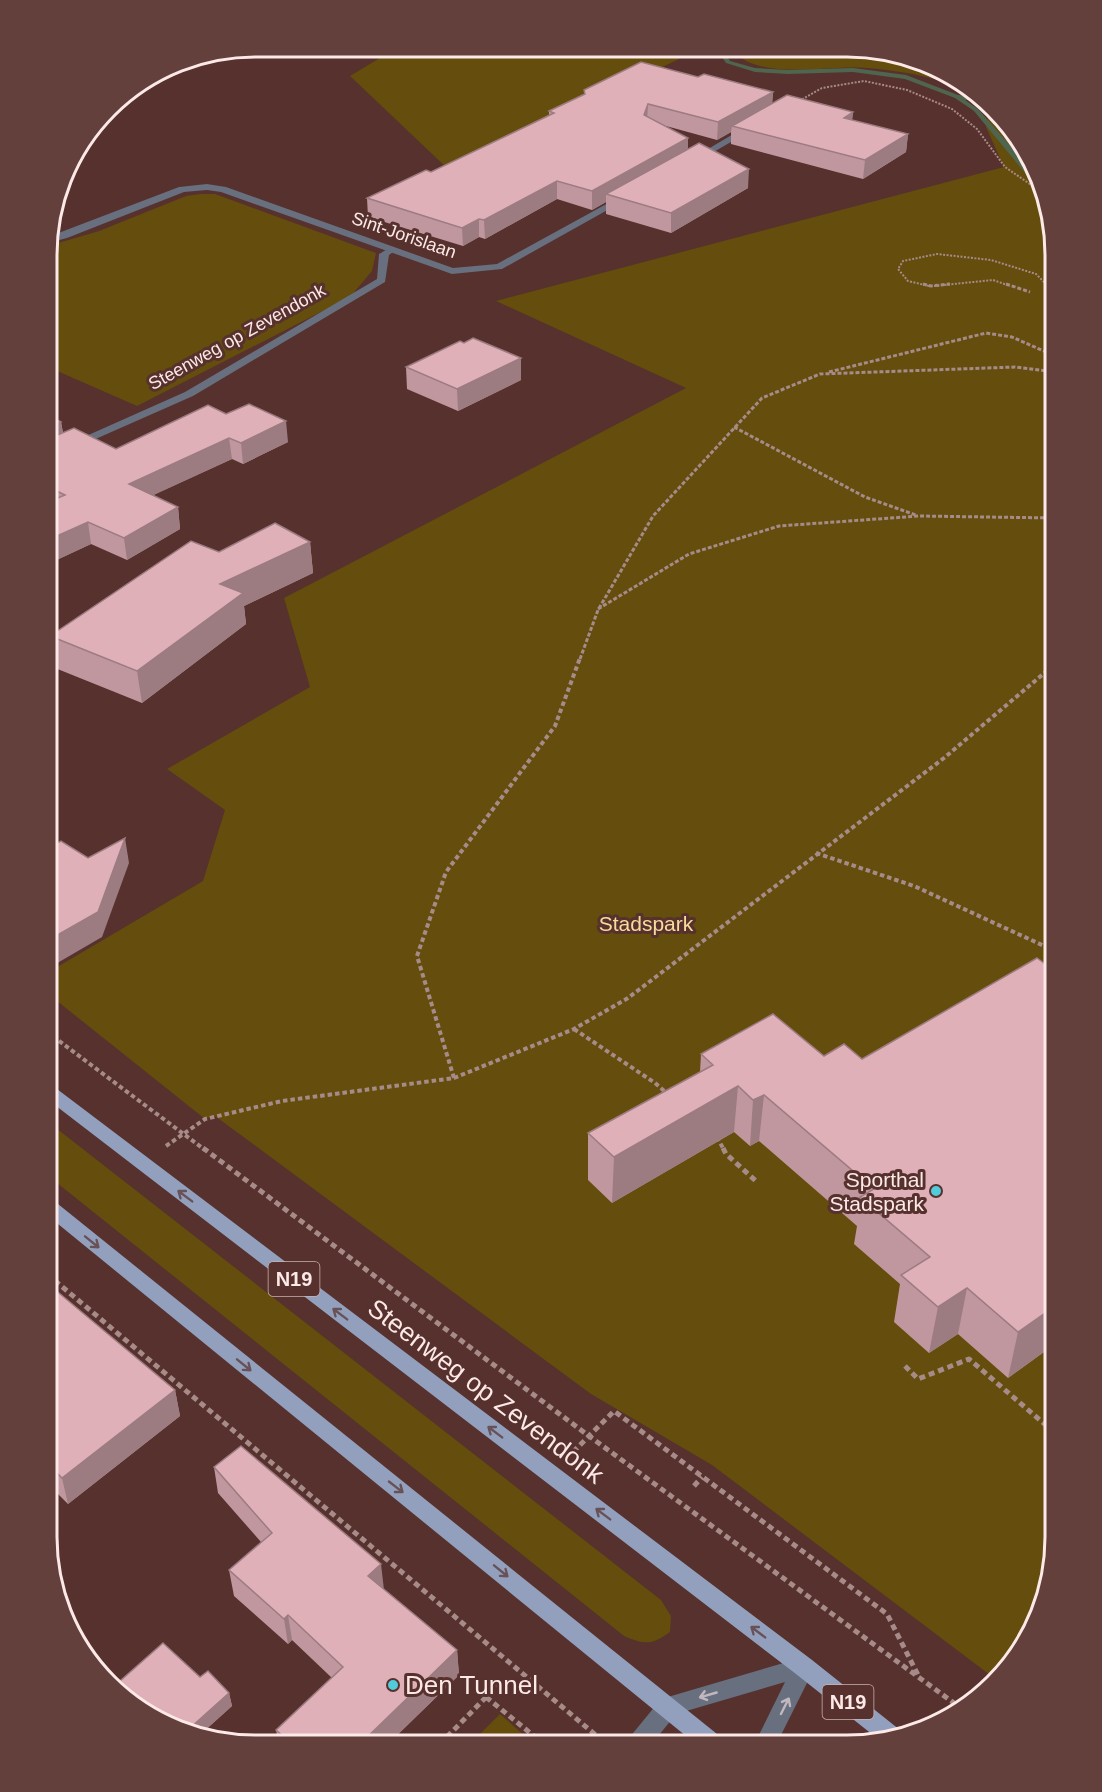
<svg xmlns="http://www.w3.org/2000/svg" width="1102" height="1792" font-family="Helvetica,sans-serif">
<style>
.green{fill:#644d0d}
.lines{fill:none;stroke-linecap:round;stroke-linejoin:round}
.stream{fill:#50654e;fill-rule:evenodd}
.path-far3{stroke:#a78b88;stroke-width:2;stroke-dasharray:2 1.5;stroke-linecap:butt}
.path-far2{stroke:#a78b88;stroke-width:3;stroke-dasharray:4 2;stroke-linecap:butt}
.path-far1{stroke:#a78b88;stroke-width:4;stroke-dasharray:4.5 3;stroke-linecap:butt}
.path{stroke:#a78b88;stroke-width:5;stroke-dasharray:6 4;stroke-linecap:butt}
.lane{fill:#686f7e;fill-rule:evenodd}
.street{fill:#686f7e;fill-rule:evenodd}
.primary{fill:#92a0be;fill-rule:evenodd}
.wall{fill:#c0979e}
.shaded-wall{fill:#9c7b81}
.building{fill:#dfb0b8;stroke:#9c7b81;stroke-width:1.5}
.oneway{stroke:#685258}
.oneway2{stroke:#c1b8bd}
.poi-dot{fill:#52cbda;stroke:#56312d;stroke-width:2}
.labels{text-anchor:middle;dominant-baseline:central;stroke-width:6;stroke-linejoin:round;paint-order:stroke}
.far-street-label{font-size:18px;fill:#fde9e7;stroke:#56312d}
.shield{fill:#56312d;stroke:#cbb2af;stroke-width:1.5}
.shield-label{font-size:20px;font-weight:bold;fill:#fde9e7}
.park-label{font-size:21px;fill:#f7db9c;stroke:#56312d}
.poi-label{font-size:21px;fill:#fde9e7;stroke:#56312d;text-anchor:end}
.near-street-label{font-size:26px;fill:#fde9e7;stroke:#56312d}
.near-poi-label{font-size:26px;fill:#fde9e7;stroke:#56312d;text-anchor:start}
.rim{fill:none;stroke:#fde9e7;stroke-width:3}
</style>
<rect width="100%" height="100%" fill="#56312d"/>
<!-- green -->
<g class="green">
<path d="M398 47 693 48 683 57 450 171 350 76Z"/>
<path d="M735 48H875L976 92 971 93C940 77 902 71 867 68 834 65 772 78 743 59 740 57 737 52 735 48Z"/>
<path d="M989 109 1040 175 1055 255V1551L1040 1617 1013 1664 994 1678 712 1465 591 1394 215 1116 205 1119 47 993V973L203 881 225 810 167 769 310 687 284 598 686 388 496 301 1004 167 986 127Z"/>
<path d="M200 194H215L376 253 372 271 350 297 137 406 48 367V246L99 231 186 196Z"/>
<path d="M47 1121 661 1600 671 1616 670 1632C652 1645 645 1645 624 1636L47 1175Z"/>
<path d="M500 1714 535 1745 470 1744Z"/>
</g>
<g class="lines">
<!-- stream -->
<path class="stream" d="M716 48H722L730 61 755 68 788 70 853 68 906 75 958 95 980 97 983 101 965 100 978 109 1036 175 1040 178 1042 184 1030 179 974 111 955 98 905 79 853 72 788 74 755 72 726 63Z"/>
<!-- path-far3 -->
<g class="path-far3">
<path d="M799 101 822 88 864 81 907 90 952 109 977 129 1005 167 1043 193"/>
<path d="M929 286 908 281 898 269 903 261 937 254 991 260 1036 274 1048 286"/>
<path d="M934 286 993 280 1010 286"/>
</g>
<!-- path-far2 -->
<g class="path-far2">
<path d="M923 284 931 286 950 284"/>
<path d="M1006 284 1030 292"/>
<path d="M1047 284 1055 292"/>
<path d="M829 372 986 333 1012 337 1055 356"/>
<path d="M734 427 865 497 916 515"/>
<path d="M598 609 689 554 779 526 919 516 1055 518"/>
<path d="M580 659 598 610 653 516 762 398 820 374 1015 367 1055 372"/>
</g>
<!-- path-far1 -->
<g class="path-far1">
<path d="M816 853 914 886 1055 951"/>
<path d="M574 1029 655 1083 669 1095"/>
<path d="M47 1032 205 1150"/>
<path d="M454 1078 417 956 446 872 555 726 580 658"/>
<path d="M717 1137 724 1150"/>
<path d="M166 1146 205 1119 282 1101 454 1078 574 1029 628 998 944 758 1055 664"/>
</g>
<!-- path -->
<g class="path">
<path d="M203 1148 589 1436 958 1706"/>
<path d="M723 1148 726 1154 756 1181"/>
<path d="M47 1274 604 1742"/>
<path d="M905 1366 918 1379 969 1359 1055 1433"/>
<path d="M573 1452 614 1411 887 1614 918 1675"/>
<path d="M694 1486 702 1477"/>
<path d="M486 1697 545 1745"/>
<path d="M440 1744 499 1684"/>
</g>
<!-- lane -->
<path class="lane" d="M391 247 396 250 389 255 385 282 193 396 48 460V453L185 392 377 279 379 254Z"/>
<!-- street -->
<g class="street">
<path d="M747 126 751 129 750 131 698 161 691 159Z"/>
<path d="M207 184 226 187 453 268 497 264 621 196 629 198 502 269 452 274 221 192 207 190 184 192 67 238 48 243V237L179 187Z"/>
<path d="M804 1657 812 1660 815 1667 776 1745H754L785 1682 676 1714 651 1745H626L629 1738 661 1699Z"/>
</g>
<!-- primary -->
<g class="primary">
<path d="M47 1084 53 1086 812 1660 900 1730 902 1735 878 1739 796 1674 47 1099Z"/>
<path d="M47 1198 53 1200 722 1738 725 1745H697L47 1215Z"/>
</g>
</g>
<!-- wall -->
<g class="wall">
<path d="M698 77 773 92 772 103 853 112 852 120 908 134 906 152 863 179 731 144V132L717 140 666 126 688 149 748 188 671 233 606 214V202L592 210 557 199 485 239 479 237 463 246 368 217 367 198 431 172 549 115V111L584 94V90Z"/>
<path d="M521 358V380L458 411 407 389 406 367Z"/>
<path d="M208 405 288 442 243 464 232 459 153 495 178 507 180 529 127 560 91 544 48 564V415L61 422 63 433 116 449Z"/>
<path d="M310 542 313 573 244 606 246 624 142 703 55 668 50 636 219 552Z"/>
<path d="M1055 971V1344L1008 1378 958 1334 929 1353 894 1322 900 1284 854 1244 857 1226 759 1141 750 1146 734 1132 612 1203 588 1180V1133L700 1072 701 1054 824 1056 862 1059Z"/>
<path d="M47 1283 175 1390 180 1416 68 1504 47 1483Z"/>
<path d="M214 1467 384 1589 457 1650 459 1675 388 1744H279L276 1730 332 1678 292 1640 288 1644 234 1596 229 1570 261 1542 218 1493Z"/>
<path d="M200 1677 229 1693 232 1706 202 1733 136 1706 124 1694 120 1681Z"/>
</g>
<!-- shaded-wall -->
<g class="shaded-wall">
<path d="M212 55 160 76V83L112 105 117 98 175 62Z"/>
<path d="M773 92 772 109 732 126 731 132 717 140 718 122Z"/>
<path d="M648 104 647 122 644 115Z"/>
<path d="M853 112 851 129 844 118Z"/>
<path d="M908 134 906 152 863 179 865 160Z"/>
<path d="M688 138V156L606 194V202L592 210V191Z"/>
<path d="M749 169 748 188 671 233V213Z"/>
<path d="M557 181V199L485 239 484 220Z"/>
<path d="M479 219V237L463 246 462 228Z"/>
<path d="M521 358V380L458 411 457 389Z"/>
<path d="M286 421 288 442 243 464 241 443Z"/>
<path d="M61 422 65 443 48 451V428Z"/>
<path d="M229 438 232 459 132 505 129 484Z"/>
<path d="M178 507 180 529 127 560 124 538Z"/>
<path d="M88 522 91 544 48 564V540Z"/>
<path d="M310 542 313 573 244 606 246 624 142 703 137 671 220 584Z"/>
<path d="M125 838 129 863 102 937 47 969V941Z"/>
<path d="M738 1086 734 1132 612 1203 614 1157Z"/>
<path d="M764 1095 759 1141 750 1146 753 1100Z"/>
<path d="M967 1288 958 1334 929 1353 938 1307Z"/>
<path d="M1055 1306V1344L1008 1378 1018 1332Z"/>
<path d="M175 1390 180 1416 68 1504 62 1478Z"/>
<path d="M381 1564 384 1590 368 1576Z"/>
<path d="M288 1615 292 1640 288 1644 284 1619Z"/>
<path d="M457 1650 459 1675 388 1744H360Z"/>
<path d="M229 1693 232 1706 202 1733 190 1728Z"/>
</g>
<!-- building -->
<g class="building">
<path d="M641 62 698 77 704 74 773 92 718 122 648 104 644 115 688 138 592 191 557 181 484 220 479 219 462 228 367 198 426 170 431 172 554 113 549 111 585 94 584 90Z"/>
<path d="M787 95 853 112 844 118 908 134 865 160 732 126Z"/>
<path d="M699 143 749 169 671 213 606 194Z"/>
<path d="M473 338 521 358 457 389 406 367 460 341 464 343Z"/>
<path d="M249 404 286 421 241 443 229 438 129 484 178 507 124 538 88 522 48 540V502L65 495 48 487V439L74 428 116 449 208 405 226 414Z"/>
<path d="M48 415 61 422 48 428Z"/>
<path d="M275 523 310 542 220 584 243 593 137 671 50 636 191 541 219 552Z"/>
<path d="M125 838 98 912 47 941V848L61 841 88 858Z"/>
<path d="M1037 958 1055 971V1306L1018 1332 967 1288 938 1307 901 1275 930 1257 860 1197 874 1189 764 1095 753 1100 738 1086 614 1157 588 1133 713 1065 701 1054 773 1014 824 1056 844 1044 862 1059Z"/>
<path d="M47 1283 175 1390 62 1478 47 1463V1322L48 1318 47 1319Z"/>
<path d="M241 1446 381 1564 368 1576 457 1650 360 1744H292L276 1730 343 1667 288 1615 284 1619 229 1570 272 1533 214 1467Z"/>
<path d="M163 1643 200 1677 208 1671 229 1693 190 1728 154 1713 120 1681Z"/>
</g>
<!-- one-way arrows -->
<defs><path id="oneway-shaft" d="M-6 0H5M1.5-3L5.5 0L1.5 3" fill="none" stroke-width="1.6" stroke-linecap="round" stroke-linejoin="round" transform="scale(1.5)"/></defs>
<g class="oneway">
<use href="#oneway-shaft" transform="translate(185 1196) rotate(-143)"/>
<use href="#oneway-shaft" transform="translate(92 1242) rotate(39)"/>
<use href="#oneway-shaft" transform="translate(340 1314) rotate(-143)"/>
<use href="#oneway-shaft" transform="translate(244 1365) rotate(39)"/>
<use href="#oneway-shaft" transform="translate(495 1432) rotate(-143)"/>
<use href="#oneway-shaft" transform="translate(396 1487) rotate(38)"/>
<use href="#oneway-shaft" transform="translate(603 1514) rotate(-143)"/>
<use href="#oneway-shaft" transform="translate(501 1571) rotate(39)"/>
<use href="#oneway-shaft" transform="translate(758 1632) rotate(-143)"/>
</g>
<g class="oneway2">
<use href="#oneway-shaft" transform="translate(708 1695) rotate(164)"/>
<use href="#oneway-shaft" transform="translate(785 1706) rotate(-63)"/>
</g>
<!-- markers -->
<g class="poi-dot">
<circle cx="936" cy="1191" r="6"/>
<circle cx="393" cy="1685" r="6"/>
</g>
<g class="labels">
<!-- far-street labels -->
<g class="far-street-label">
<text transform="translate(404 235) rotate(19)">Sint-Jorislaan</text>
<text transform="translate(237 337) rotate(-29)">Steenweg op Zevendonk</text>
</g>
<!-- shield labels -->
<g class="shield">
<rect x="268.5" y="1262" width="51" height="34" rx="4.5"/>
<rect x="822.5" y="1685" width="51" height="34" rx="4.5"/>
</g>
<g class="shield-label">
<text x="294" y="1279">N19</text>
<text x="848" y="1702">N19</text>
</g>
<!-- park labels -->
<g class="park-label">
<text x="646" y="923">Stadspark</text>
</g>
<!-- poi labels -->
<g class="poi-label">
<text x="924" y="1179">Sporthal<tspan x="924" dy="24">Stadspark</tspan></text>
</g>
<!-- near-street labels -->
<g class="near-street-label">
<text transform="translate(486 1391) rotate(37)">Steenweg op Zevendonk</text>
</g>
<!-- near-poi labels -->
<g class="near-poi-label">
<text x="405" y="1685">Den Tunnel</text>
</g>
</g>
<!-- crop -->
<path d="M0 0H1102V1792H0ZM255 57H847A198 198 0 0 1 1045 255V1537A198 198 0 0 1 847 1735H255A198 198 0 0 1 57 1537V255A198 198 0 0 1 255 57Z" fill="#63403c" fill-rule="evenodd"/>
<path class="rim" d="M255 57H847A198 198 0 0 1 1045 255V1537A198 198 0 0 1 847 1735H255A198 198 0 0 1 57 1537V255A198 198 0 0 1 255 57Z"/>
</svg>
